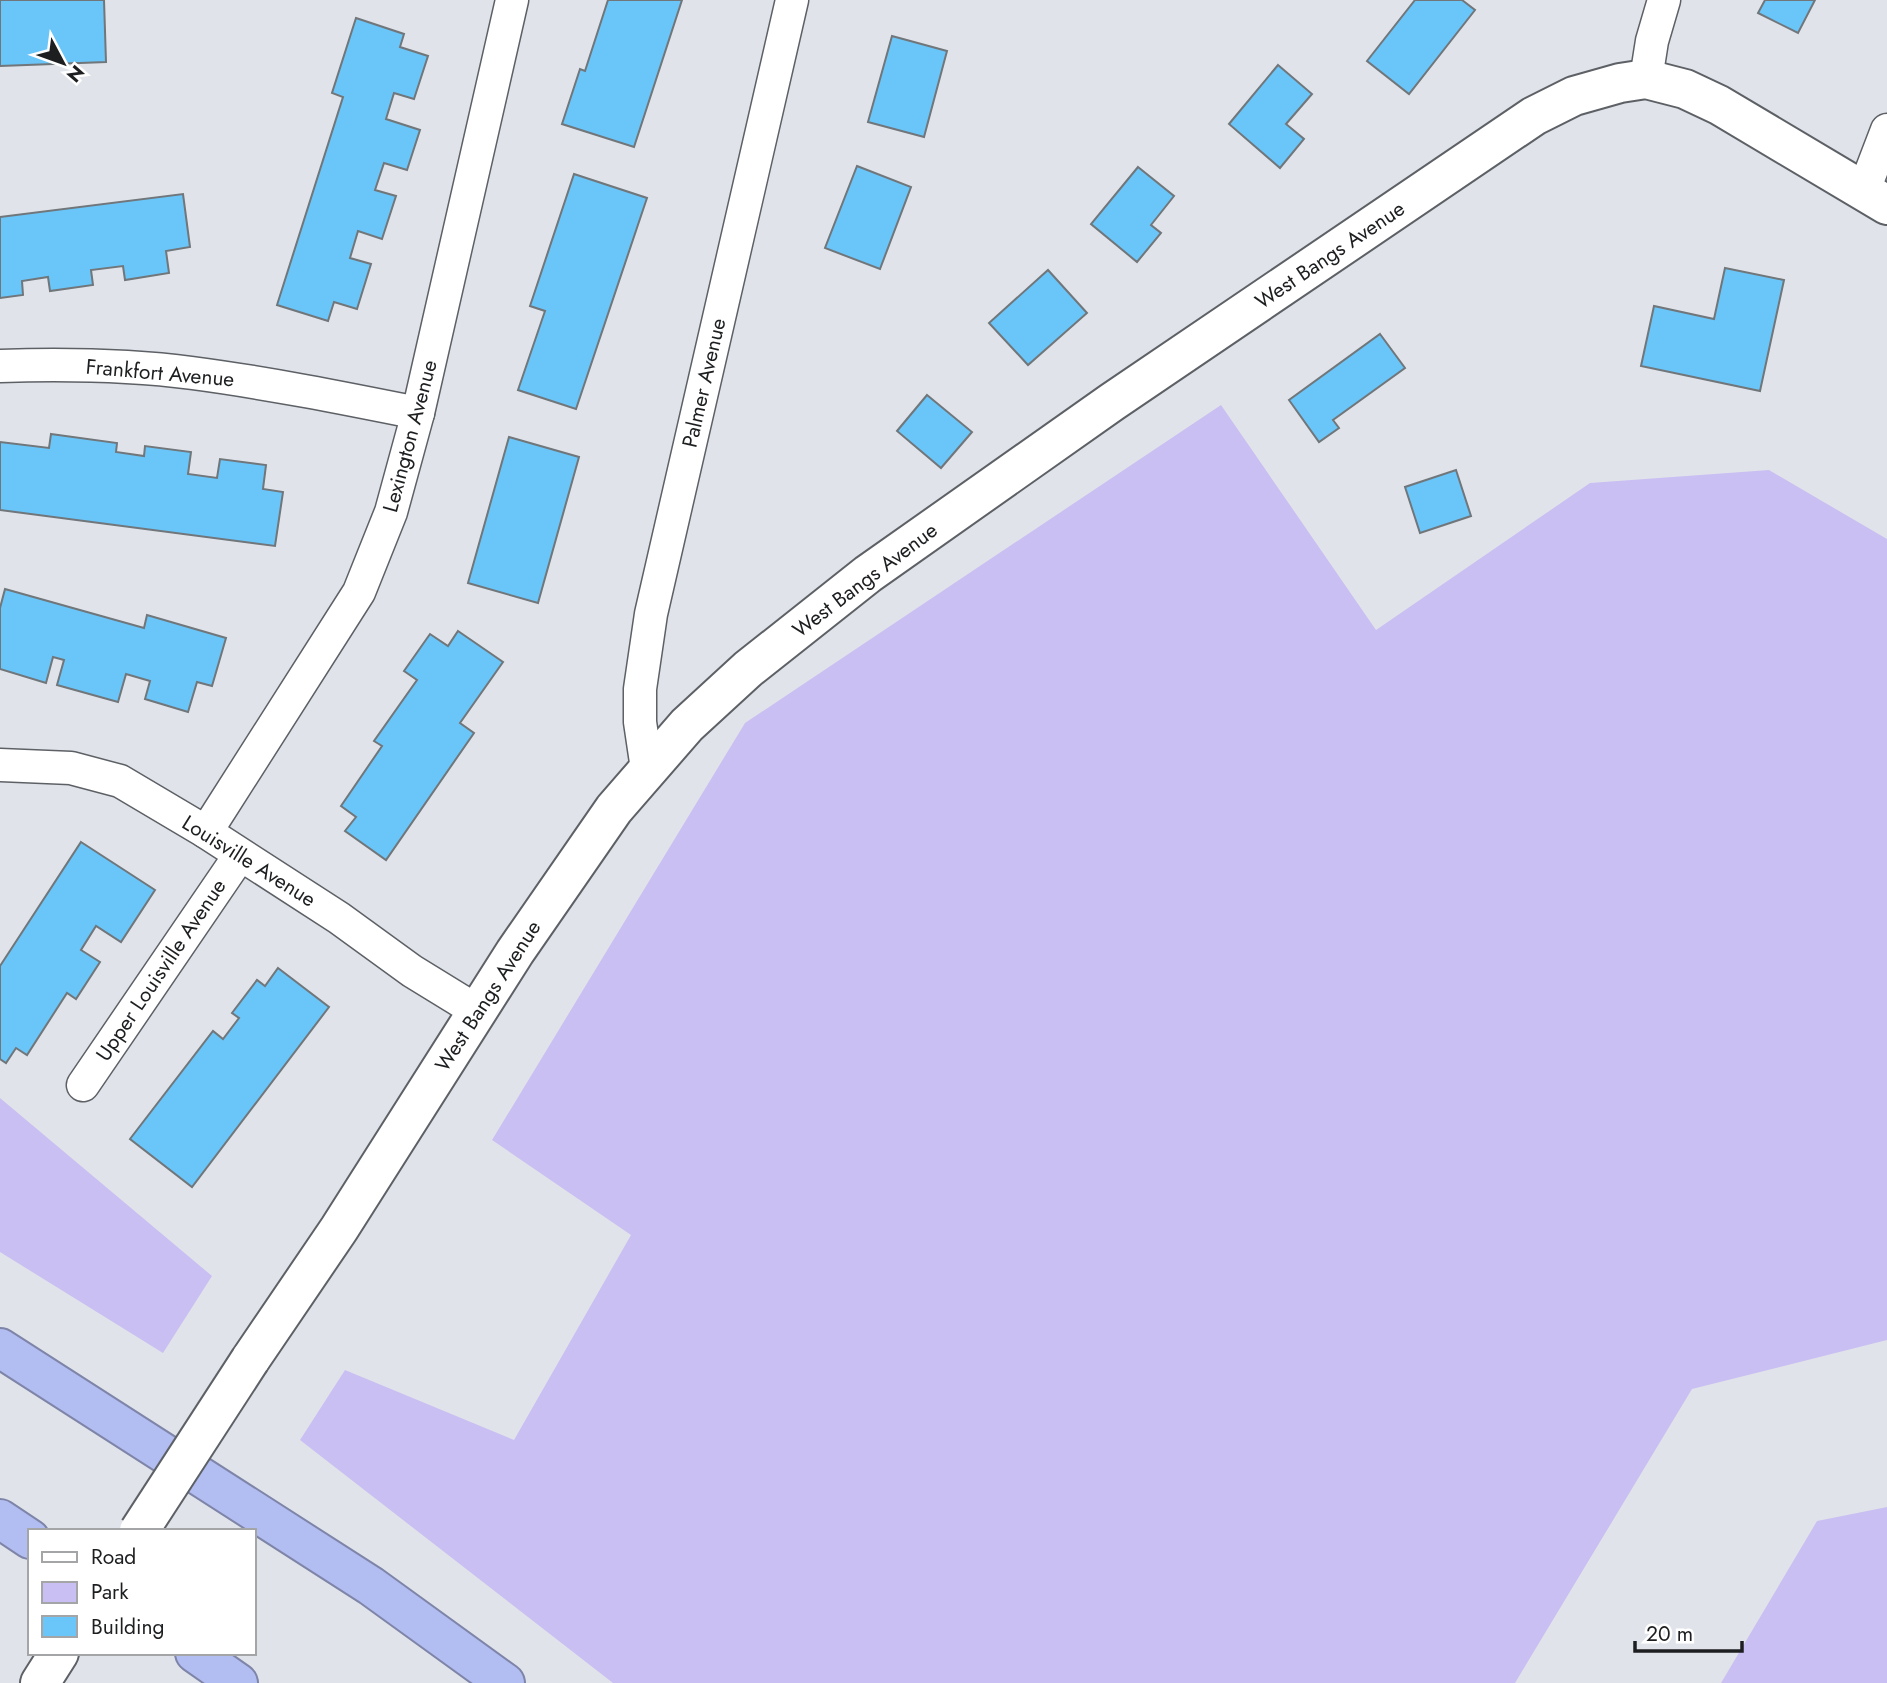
<svg xmlns="http://www.w3.org/2000/svg" width="1887" height="1683" font-family="Jost,sans-serif">
<style>
.green{fill:#cabff2}
.building{fill:#6ac5f8;stroke:#70767a;stroke-width:2}
.lines{fill:none;stroke-linecap:round;stroke-linejoin:round}
.minor-casing{stroke:#5d6166;stroke-width:35}
.tertiary-casing{stroke:#5d6166;stroke-width:42}
.motorway-casing{stroke:#7e85a8;stroke-width:42}
.minor{stroke:#fff;stroke-width:32}
.tertiary{stroke:#fff;stroke-width:38}
.motorway{stroke:#b2bdf1;stroke-width:38}
.tertiary-bridge-casing{stroke:#5d6166;stroke-width:42;stroke-linecap:butt}
.tertiary-bridge{stroke:#fff;stroke-width:38}
.labels{text-anchor:middle;dominant-baseline:central;stroke-width:6;stroke-linejoin:round;paint-order:stroke}
.street-label{font-size:21px;fill:#1c1e20;stroke:#fff}
</style>
<rect width="100%" height="100%" fill="#e0e4ea"/>
<!-- green -->
<g class="green">
<path d="M1221 405 1376 630 1590 483 1769 470 1887 539V1340L1692 1389 1515 1683H613L300 1440 345 1370 514 1440 631 1235 492 1140 745 723Z"/>
<path d="M0 1098 212 1276 163 1353 0 1252Z"/>
<path d="M1887 1507V1683H1721L1817 1521Z"/>
</g>
<!-- building -->
<g class="building">
<path d="M0 0H104L106 62 0 66Z"/>
<path d="M608 0H682L634 147 562 124 580 69 585 71Z"/>
<path d="M1415 0H1462L1475 10 1409 94 1367 61Z"/>
<path d="M1765 0H1815L1798 33 1758 13Z"/>
<path d="M356 18 404 34 400 47 428 56 414 99 394 93 386 119 420 130 407 170 384 163 375 190 396 196 382 239 358 231 350 258 371 264 357 309 334 302 328 321 277 305 343 97 332 93Z"/>
<path d="M892 36 947 51 924 137 868 122Z"/>
<path d="M1278 65 1312 94 1286 124 1304 139 1280 168 1229 124Z"/>
<path d="M857 166 911 187 880 269 825 248Z"/>
<path d="M1138 167 1174 196 1151 225 1161 233 1137 262 1091 224Z"/>
<path d="M574 174 647 198 576 409 518 390 545 311 530 306Z"/>
<path d="M183 194 190 247 166 251 169 273 125 280 123 266 91 270 93 285 50 291 48 277 22 281 23 295 0 298V217Z"/>
<path d="M1725 268 1784 280 1760 391 1641 366 1654 306 1714 319Z"/>
<path d="M1048 270 1087 313 1028 365 989 323Z"/>
<path d="M1380 334 1405 368 1333 420 1339 428 1319 442 1289 400Z"/>
<path d="M927 395 972 432 941 468 897 431Z"/>
<path d="M51 434 117 443 116 452 144 456 145 446 191 452 188 474 217 478 220 459 266 465 263 489 283 492 275 546 0 510V442L49 448Z"/>
<path d="M509 437 579 457 538 603 468 583Z"/>
<path d="M1456 470 1471 516 1420 533 1405 487Z"/>
<path d="M5 589 144 628 147 615 226 638 212 686 197 682 188 712 145 699 150 681 126 674 118 702 57 685 64 660 53 657 46 683 0 669V608Z"/>
<path d="M458 631 503 662 460 723 474 733 386 860 345 831 356 817 341 806 382 746 374 741 417 680 404 671 430 634 448 646Z"/>
<path d="M81 842 155 890 121 942 96 926 81 950 100 962 76 999 67 993 27 1055 16 1048 6 1063 0 1059V966Z"/>
<path d="M278 968 329 1007 192 1187 130 1139 213 1031 223 1039 239 1018 232 1013 257 980 265 986Z"/>
</g>
<g class="lines">
<!-- minor casing -->
<g class="minor-casing">
<g id="minor">
<path d="M1646 79 1652 41 1664 0"/>
<path d="M1864 190 1887 130"/>
<path d="M0 366C62 364 130 365 192 373 268 383 343 398 418 413"/>
<path d="M0 765 71 768 120 781 206 832 339 918 412 971 477 1011"/>
<path d="M647 769 640 722V689L651 614 792 0"/>
<path d="M206 832 359 592 391 512 418 413 512 0"/>
<path d="M83 1085 240 855"/>
</g>
</g>
<!-- tertiary casing -->
<g class="tertiary-casing">
<g id="tertiary">
<path d="M250 1360 339 1229 515 952 614 809 687 725 748 669 868 574 1112 402 1534 116 1574 96 1620 83 1646 79 1685 89 1719 105 1887 205"/>
<path d="M40 1683 59 1653"/>
</g>
</g>
<!-- motorway casing -->
<g class="motorway-casing">
<g id="motorway">
<path d="M0 1348 371 1586 505 1683"/>
<path d="M0 1519 30 1539"/>
<path d="M195 1653 238 1683"/>
</g>
</g>
<!-- minor -->
<use href="#minor" class="minor"/>
<!-- tertiary -->
<use href="#tertiary" class="tertiary"/>
<!-- motorway -->
<use href="#motorway" class="motorway"/>
<!-- tertiary-bridge casing -->
<g class="tertiary-bridge-casing">
<path id="tertiary-bridge" d="M139 1531 250 1360"/>
</g>
<!-- tertiary-bridge -->
<use href="#tertiary-bridge" class="tertiary-bridge"/>
</g>
<g class="labels">
<!-- street labels -->
<g class="street-label">
<text transform="translate(1330 255) rotate(-34)">West Bangs Avenue</text>
<text transform="translate(160 373) rotate(5)">Frankfort Avenue</text>
<text transform="translate(704 383) rotate(-77)">Palmer Avenue</text>
<text transform="translate(410 436) rotate(-75)">Lexington Avenue</text>
<text transform="translate(865 580) rotate(-37)">West Bangs Avenue</text>
<text transform="translate(249 861) rotate(32)">Louisville Avenue</text>
<text transform="translate(161 970) rotate(-56)">Upper Louisville Avenue</text>
<text transform="translate(488 996) rotate(-57)">West Bangs Avenue</text>
</g>
</g>
<!-- legend -->
<rect x="28" y="1529" width="228" height="126" fill="#ffffff" stroke="#a4a5a6" stroke-width="2"/>
<rect x="42" y="1552" width="35" height="10" fill="#ffffff" stroke="#a4a5a6" stroke-width="2"/>
<text x="91" y="1564" font-size="21" fill="#1c1e20">Road</text>
<rect x="42" y="1582" width="35" height="21" fill="#cabff2" stroke="#a4a5a6" stroke-width="2"/>
<text x="91" y="1599" font-size="21" fill="#1c1e20">Park</text>
<rect x="42" y="1616" width="35" height="21" fill="#6ac5f8" stroke="#a4a5a6" stroke-width="2"/>
<text x="91" y="1634" font-size="21" fill="#1c1e20">Building</text>
<!-- north arrow -->
<g transform="translate(63 63) rotate(131)" stroke="#ffffff" stroke-width="5" paint-order="stroke">
<path d="M0-5L12 26L0 18L-12 26Z" fill="#1c1e20"/>
<text y="-10" font-size="19" font-weight="bold" text-anchor="middle" fill="#1c1e20">N</text>
</g>
<!-- scale -->
<path d="M1635 1641v10h107v-10" fill="none" stroke="#1c1e20" stroke-width="3.5"/>
<text x="1646" y="1641" font-size="21" fill="#1c1e20" stroke="#ffffff" stroke-width="5" paint-order="stroke">20 m</text>
</svg>
